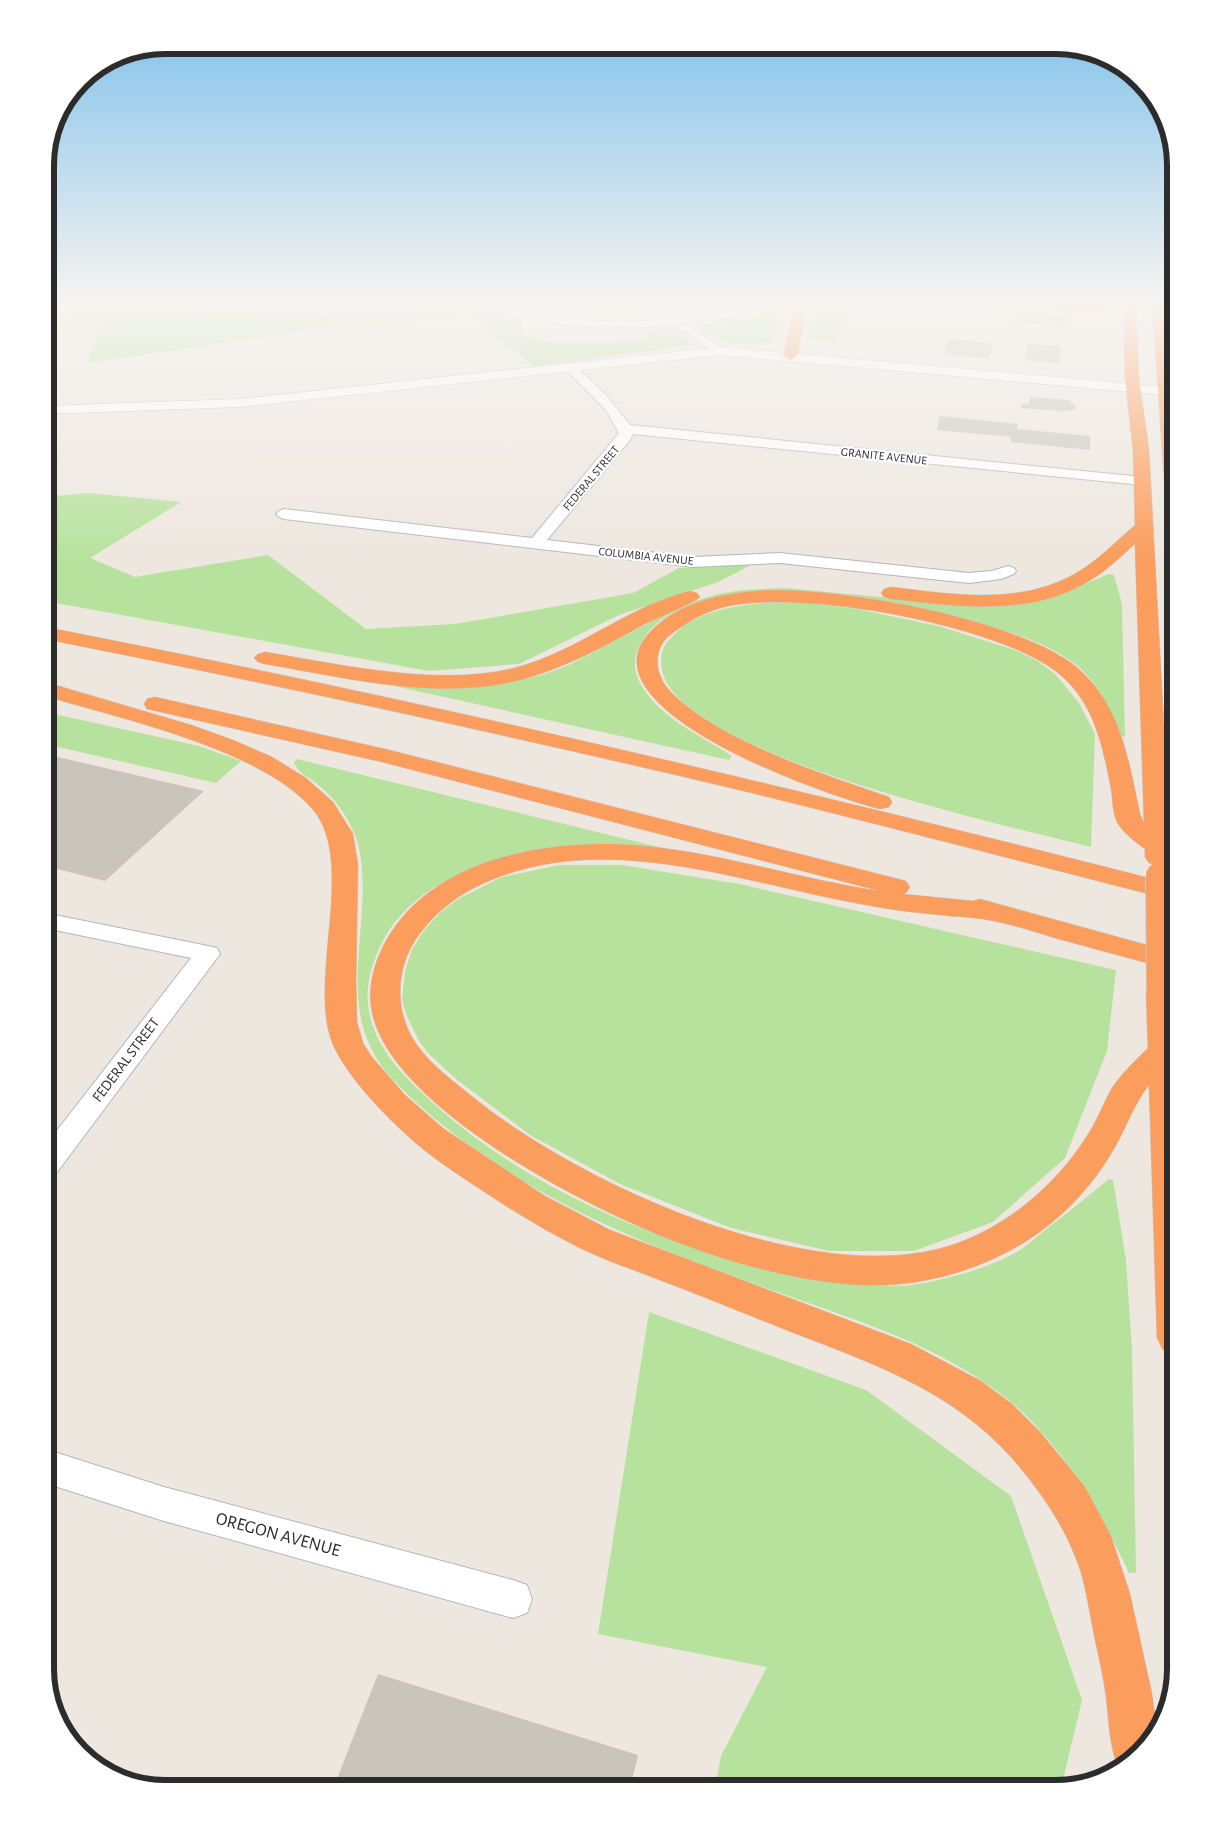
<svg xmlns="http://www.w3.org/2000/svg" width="1221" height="1834" font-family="'Alegreya Sans',sans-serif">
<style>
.green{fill:#b7e29d}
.building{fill:#c9c5bd}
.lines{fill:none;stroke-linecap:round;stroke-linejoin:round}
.street-casing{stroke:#b2b6bf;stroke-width:2}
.secondary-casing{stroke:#b2b6bf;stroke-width:1}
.primary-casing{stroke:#c8c8c8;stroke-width:1}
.highway-casing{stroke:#c8c8c8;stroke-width:1}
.street{fill:#fff;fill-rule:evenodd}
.secondary{fill:#fff;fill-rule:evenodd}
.primary{fill:#eeca63;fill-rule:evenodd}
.highway{fill:#fb9d5d;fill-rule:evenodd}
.highway-bridge-casing{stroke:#c8c8c8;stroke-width:30;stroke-linecap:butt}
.highway-bridge{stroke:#fb9d5d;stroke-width:28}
.labels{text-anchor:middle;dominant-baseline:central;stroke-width:4.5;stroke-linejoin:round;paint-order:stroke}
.far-street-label{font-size:12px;fill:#2c2c2c;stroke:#fff}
.street-label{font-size:15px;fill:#2c2c2c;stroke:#fff}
.near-street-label{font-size:18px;fill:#2c2c2c;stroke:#fff}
.rim{fill:none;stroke:#2c2c2c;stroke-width:6}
</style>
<rect width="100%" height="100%" fill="#ede7df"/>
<!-- green -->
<g class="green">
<path d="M92 303H139L190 313H299L319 315 448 308 443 303H470L481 310 520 320 523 336 554 343 643 341 652 330 673 328 694 345 534 366 471 317 317 329 88 363 100 324 45 326V321L64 319Z"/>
<path d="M756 303H784L772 343 729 344 693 325 764 315Z"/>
<path d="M813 303H853L835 343 808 338Z"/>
<path d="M88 493 181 502 90 558 135 577 268 555 366 629 455 624 633 593 679 568 753 564 718 582 619 615 519 664 429 671 45 601V497Z"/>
<path d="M1109 574 1114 575 1122 604 1125 737 1121 736C1111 711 1101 688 1081 669 1035 628 947 617 889 606 868 603 846 595 825 595 801 594 771 600 747 603 726 605 702 604 683 609 654 617 624 651 639 681 657 717 700 735 732 756L729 760 376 682 474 687 512 682 545 674 571 664 685 604 718 594 743 590 785 588 943 603H1023L1051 598Z"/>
<path d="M775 602H805L857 609 938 626 1015 650 1038 661 1056 675 1079 703 1095 734 1091 847C1014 827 674 754 662 669 660 660 661 651 666 644 690 610 736 605 775 602Z"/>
<path d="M45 712 199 746 241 761 216 783 45 744Z"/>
<path d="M297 759 671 850C640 848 607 843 576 845 566 845 555 848 545 849 482 859 406 886 379 949 367 976 363 1001 374 1029 385 1059 409 1081 432 1102 504 1168 592 1212 684 1244 744 1266 803 1283 868 1284 882 1285 898 1287 912 1285 944 1280 986 1269 1015 1253 1025 1248 1035 1238 1045 1230 1066 1214 1088 1196 1109 1179L1113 1180 1126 1260 1132 1350 1136 1573H1129C1099 1508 1059 1439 1001 1394 934 1344 861 1322 783 1294 664 1252 543 1207 444 1126 424 1110 405 1093 388 1074 332 1007 373 929 360 853 356 828 338 800 317 784 309 777 299 774 294 763Z"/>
<path d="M560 865H622L739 884 1116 970 1107 1051 1065 1158 993 1222 914 1251H829L731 1228 620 1184 530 1135 456 1079 429 1054 419 1041 406 1014 402 999 405 971 412 949 425 929 441 912 458 899 502 877Z"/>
<path d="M649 1312 866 1390 1011 1496 1082 1700 1061 1788 715 1789 721 1756 767 1667 598 1634Z"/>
</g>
<!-- building -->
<g class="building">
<path d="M197 303H231L221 307Z"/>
<path d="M1016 311 1070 316V327L1004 322V318L1015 319Z"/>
<path d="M949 339 992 343V353H990L989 358 946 354 947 347H944Z"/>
<path d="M1028 344 1061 346 1059 363 1025 360Z"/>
<path d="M1030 397 1071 400V405H1075V410L1062 411 1021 408 1022 403 1029 404Z"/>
<path d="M940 416 1018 424 1017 429 1090 436V450L1011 442V437L937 430Z"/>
<path d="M45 754 204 791 105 881 45 866Z"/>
<path d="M378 1674 638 1755 630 1789H333Z"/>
</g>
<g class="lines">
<!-- street casing -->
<g class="street-casing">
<g id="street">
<path d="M489 303C506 301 523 311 540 314 580 321 623 324 663 319L639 303H651L675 317 735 310 742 305V303H752L753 306 738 316 684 323 724 349 726 351 724 353 720 354C706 351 686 328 672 325 664 323 653 327 645 327 612 327 511 326 489 303Z"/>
<path d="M570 363 574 364 606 395 630 425 1142 477 1147 478 1149 481 1147 484 1142 485 633 434 630 440 547 540 693 557 780 553 969 573 992 571 1008 566 1014 568 1016 571 1014 574 1001 579 969 583 780 563 693 567 284 519 279 517 276 514 279 511 284 509 532 538 619 433 606 410 566 370 564 367 566 364Z"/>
<path d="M45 913 208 946 217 948 220 954 55 1175 45 1178V1146L191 958 45 928Z"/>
<path d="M45 1449 164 1487 513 1580 527 1585 532 1599 527 1613 513 1618 164 1521 45 1483Z"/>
</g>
</g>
<!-- secondary casing -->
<g class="secondary-casing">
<path id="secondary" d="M720 347 1176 388V396L720 355 239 407 45 414V406L239 399Z"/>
</g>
<!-- primary casing -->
<g class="primary-casing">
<path id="primary" d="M1162 346 1176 347V355L1157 353 1155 350 1157 347Z"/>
</g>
<!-- highway casing -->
<g class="highway-casing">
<g id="highway">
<path d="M796 303H808L797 356 790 360 783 356Z"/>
<path d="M979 303H1037L1094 306 1112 303H1136L1139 379 1149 450 1171 857 1167 863 1158 865 1149 863 1145 857V849C1135 842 1125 834 1118 824 1112 813 1113 799 1111 788 1101 738 1092 694 1047 665 980 623 801 589 724 607 709 611 696 617 683 626 675 631 667 636 662 644 653 660 658 678 670 691 716 740 825 775 889 797L892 802 889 807 880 809C830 797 566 706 655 627 682 602 721 594 756 591 830 584 1029 620 1082 672 1122 710 1129 763 1140 814L1144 823 1135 544C1119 558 1103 574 1084 584 1025 617 954 606 891 599L884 597 881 593 884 589 891 587C949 594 1014 605 1069 577 1094 565 1114 543 1135 525L1133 450 1125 379 1124 308 1094 314 985 307Z"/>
<path d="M1152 303H1164L1176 426V523L1170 522 1167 518Z"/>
<path d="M690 591 697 593 700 597C696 602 653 620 643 625 600 649 555 673 507 683 430 699 341 677 265 664L258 662 254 658 258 654 265 652C344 665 450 690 528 664 584 646 632 605 690 591Z"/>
<path d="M45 627C425 701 801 789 1176 885V901C1035 865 894 828 752 793 517 737 282 686 45 639Z"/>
<path d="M45 682 191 725 233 740 272 757 306 778 333 802 353 834 358 865 356 982 357 1022 363 1043 372 1057 405 1095 444 1129 545 1196 610 1230 911 1344 981 1381 1012 1404 1041 1433 1085 1487 1111 1536 1130 1594 1152 1694 1157 1732 1119 1770C1109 1746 1109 1721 1106 1696 1103 1673 1097 1651 1093 1629 1088 1605 1085 1579 1075 1556 1061 1520 1036 1486 1011 1457 950 1389 869 1362 786 1330 741 1312 697 1294 652 1277 629 1268 604 1260 582 1249 546 1231 513 1211 480 1189 459 1175 437 1161 418 1145 390 1121 346 1077 332 1042 308 979 356 863 314 811 263 749 121 719 45 696Z"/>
<path d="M155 697 385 749 906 881 910 887 906 893 902 894 973 901 980 899 1176 953V971C1136 960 1095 949 1055 938 1035 932 1015 925 994 921 980 918 964 917 950 916 920 913 890 910 861 904 738 882 603 828 482 884 460 894 441 908 425 927 401 954 393 993 407 1027 419 1057 451 1079 474 1098 582 1185 810 1289 949 1246 1006 1228 1056 1185 1087 1136 1097 1121 1103 1104 1112 1088 1122 1073 1135 1061 1148 1048L1146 991 1151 984 1161 981 1171 984 1176 991V1354L1163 1350 1157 1338 1149 1085C1134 1104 1127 1126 1115 1147 1088 1195 1047 1234 997 1257 949 1280 896 1289 844 1284 784 1278 725 1261 669 1239 585 1206 391 1107 372 1012 365 976 383 938 407 912 456 859 541 843 610 844 702 846 790 878 880 891L382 762 147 709 144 704 147 699Z"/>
</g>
</g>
<!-- street -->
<use href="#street" class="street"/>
<!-- secondary -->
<use href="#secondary" class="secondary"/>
<!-- primary -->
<use href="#primary" class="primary"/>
<!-- highway -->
<use href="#highway" class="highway"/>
<!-- highway-bridge casing -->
<g class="highway-bridge-casing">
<path id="highway-bridge" d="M1160 876 1161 991"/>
</g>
<!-- highway-bridge -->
<use href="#highway-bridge" class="highway-bridge"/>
</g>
<!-- sky -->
<linearGradient id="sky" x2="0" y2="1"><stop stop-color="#7abfea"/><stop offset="0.54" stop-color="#f7f4f1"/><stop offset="1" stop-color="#f7f4f1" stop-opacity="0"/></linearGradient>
<rect width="1221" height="559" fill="url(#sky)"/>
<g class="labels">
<!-- far-street labels -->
<g class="far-street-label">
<text transform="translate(884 456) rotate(6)">GRANITE AVENUE</text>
<text transform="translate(591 478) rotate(-50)">FEDERAL STREET</text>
<text transform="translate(646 556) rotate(6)">COLUMBIA AVENUE</text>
</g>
<!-- street labels -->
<g class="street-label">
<text transform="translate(126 1060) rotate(-53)">FEDERAL STREET</text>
</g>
<!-- near-street labels -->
<g class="near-street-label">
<text transform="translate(278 1535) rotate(15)">OREGON AVENUE</text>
</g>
</g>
<!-- crop -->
<path d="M0 0H1221V1834H0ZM165 54H1056A111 111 0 0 1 1167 165V1669A111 111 0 0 1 1056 1780H165A111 111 0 0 1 54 1669V165A111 111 0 0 1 165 54Z" fill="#fff" fill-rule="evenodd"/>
<path class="rim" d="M165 54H1056A111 111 0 0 1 1167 165V1669A111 111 0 0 1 1056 1780H165A111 111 0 0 1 54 1669V165A111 111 0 0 1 165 54Z"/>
</svg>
